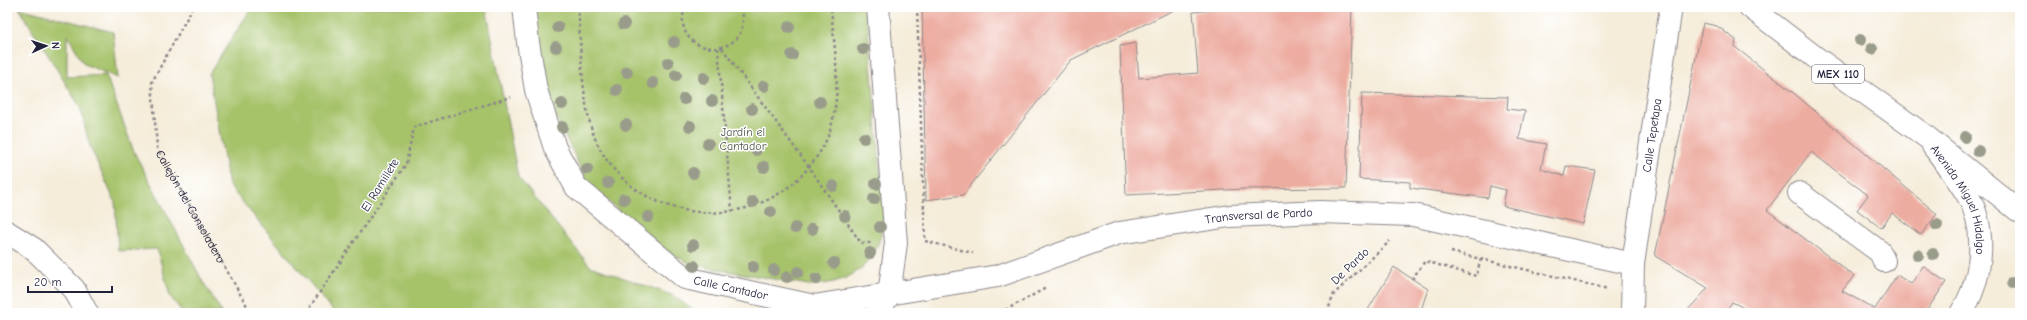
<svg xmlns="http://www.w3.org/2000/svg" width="2027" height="320" font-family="'Comic Neue',sans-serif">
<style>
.green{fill:#a6c36a;stroke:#647252}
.building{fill:#edaca0}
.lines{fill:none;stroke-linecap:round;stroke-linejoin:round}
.minor-casing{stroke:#8c878a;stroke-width:24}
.major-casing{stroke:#8c878a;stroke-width:24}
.path{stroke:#8c878a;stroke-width:2.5;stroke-dasharray:3 3;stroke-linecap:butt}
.minor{stroke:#fff;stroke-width:22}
.major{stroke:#fff;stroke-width:22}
.tree{fill:#9a9c8b}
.labels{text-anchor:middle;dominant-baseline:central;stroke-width:3;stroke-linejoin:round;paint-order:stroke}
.shield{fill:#fff;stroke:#646476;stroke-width:1}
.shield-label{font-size:11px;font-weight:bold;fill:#22223b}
.park-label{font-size:12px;fill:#505a4b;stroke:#fff}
.street-label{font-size:12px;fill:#22223b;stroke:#fff}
</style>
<rect width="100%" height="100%" fill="#fff"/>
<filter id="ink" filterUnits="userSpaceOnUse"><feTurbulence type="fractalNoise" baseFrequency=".025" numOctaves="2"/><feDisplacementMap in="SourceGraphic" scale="8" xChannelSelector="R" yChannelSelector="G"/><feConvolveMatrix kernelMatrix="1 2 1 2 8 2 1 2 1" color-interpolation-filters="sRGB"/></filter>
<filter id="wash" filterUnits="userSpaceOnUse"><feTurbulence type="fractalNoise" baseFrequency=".012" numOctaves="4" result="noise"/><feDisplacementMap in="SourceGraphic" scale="16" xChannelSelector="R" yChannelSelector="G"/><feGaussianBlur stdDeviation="0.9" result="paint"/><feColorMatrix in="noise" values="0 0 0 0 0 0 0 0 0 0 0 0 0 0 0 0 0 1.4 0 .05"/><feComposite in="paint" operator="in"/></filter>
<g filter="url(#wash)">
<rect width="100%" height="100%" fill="#f5ecd9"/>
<!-- green -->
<g class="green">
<path d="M252 7H486L518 177 590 266 672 295 698 313H335L229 186 209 74Z"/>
<path d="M533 7H866L884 211C883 259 857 284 809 285L709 268 687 262 666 251 588 184 556 117 538 42Z"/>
<path d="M19 8 113 32 118 78 84 64 67 34V77L106 75 134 152 202 280 222 313H183L170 296 157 249 118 251 115 202 89 144 80 107Z"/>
</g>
<g id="blocks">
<!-- building -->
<g class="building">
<path d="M922 7H1180L1071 60 963 195 926 200Z"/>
<path d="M1224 7H1352L1346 188 1245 189 1126 195 1120 46 1136 43 1139 78 1198 73 1193 12 1224 9Z"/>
<path d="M1703 23 1717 26 1736 40 1735 47 1796 95 1937 214 1921 235 1892 213 1881 228 1857 210 1868 195 1811 152 1767 210 1854 276 1842 291 1875 309 1897 275 1911 284 1923 266 1946 282 1925 313H1754L1732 302 1725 313H1685L1708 288 1655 256Z"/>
<path d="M1362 93 1508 97 1507 109 1525 111 1519 139 1546 144 1541 169 1564 176 1566 166 1595 170 1583 224 1503 206 1506 190 1490 186 1488 198 1410 188V182L1359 179Z"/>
<path d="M1394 267 1428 289 1421 310 1419 313H1366Z"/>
</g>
</g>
</g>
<g filter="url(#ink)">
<use href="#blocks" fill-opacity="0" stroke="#8c878a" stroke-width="1"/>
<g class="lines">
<!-- minor casing -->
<g class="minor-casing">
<g id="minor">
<path id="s2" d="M524 7 528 42 536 90 555 148 576 187 685 278 814 306 998 276 1119 233 1230 216 1320 212 1413 215 1633 264"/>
<path id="s3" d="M1933 146C1945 162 1958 179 1968 196 1988 231 1982 281 1961 313"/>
<path d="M1799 193 1880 252 1884 261"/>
<path d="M7 232 34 249 74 289 87 313"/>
<path d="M878 313 889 295 896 243 878 7"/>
<path id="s4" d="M1632 313 1633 264 1671 7"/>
</g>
</g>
<!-- major casing -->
<g class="major-casing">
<path id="major" d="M1750 7 1815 57 1928 138 2020 212"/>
</g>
<!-- path -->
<g class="path">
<path id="s1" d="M193 7 152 82 157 148 251 313"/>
<path d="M578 7C581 45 581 101 594 136 627 219 739 238 801 176 814 162 826 146 831 127 842 88 834 47 831 7"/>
<path d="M685 7C668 60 757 63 741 7"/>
<path d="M917 7 925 240"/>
<path d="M718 48 732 211"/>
<path d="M722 48 809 167 861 243H871"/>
<path d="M925 241 973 253"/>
<path d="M1451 252 1608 289"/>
<path d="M1412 279 1425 261 1476 276 1481 259"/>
<path d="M306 313 406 164 414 127 511 97"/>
<path d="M1000 313 1046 288"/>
<path d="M1327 313 1334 294 1390 241"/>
</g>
<!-- minor -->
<use href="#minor" class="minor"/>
<!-- major -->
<use href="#major" class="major"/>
</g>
<!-- trees -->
<g class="tree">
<circle cx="624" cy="24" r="6"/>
<circle cx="558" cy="27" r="6"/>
<circle cx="789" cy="27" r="6"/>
<circle cx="1860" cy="40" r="6"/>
<circle cx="674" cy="42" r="6"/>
<circle cx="556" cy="47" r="6"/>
<circle cx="863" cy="49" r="6"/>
<circle cx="1872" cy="49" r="6"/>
<circle cx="792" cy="55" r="6"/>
<circle cx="668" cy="63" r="6"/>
<circle cx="627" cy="72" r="6"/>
<circle cx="676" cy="75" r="6"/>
<circle cx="704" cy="78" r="6"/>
<circle cx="653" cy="83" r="6"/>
<circle cx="764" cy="86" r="6"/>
<circle cx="617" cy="90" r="6"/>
<circle cx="684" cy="99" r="6"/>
<circle cx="712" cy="101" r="6"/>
<circle cx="820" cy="102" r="6"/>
<circle cx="562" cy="104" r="6"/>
<circle cx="752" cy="109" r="6"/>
<circle cx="626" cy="125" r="6"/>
<circle cx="690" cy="126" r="6"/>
<circle cx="562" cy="127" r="6"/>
<circle cx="1965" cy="137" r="6"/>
<circle cx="864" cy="138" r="6"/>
<circle cx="708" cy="144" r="6"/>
<circle cx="756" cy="150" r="6"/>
<circle cx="1978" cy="151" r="6"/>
<circle cx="764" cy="167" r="6"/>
<circle cx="587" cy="169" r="6"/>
<circle cx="693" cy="173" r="6"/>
<circle cx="608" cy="183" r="6"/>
<circle cx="876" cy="184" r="6"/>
<circle cx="833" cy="186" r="6"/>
<circle cx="624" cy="199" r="6"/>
<circle cx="874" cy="199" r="6"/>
<circle cx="753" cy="202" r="6"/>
<circle cx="771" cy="212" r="6"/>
<circle cx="845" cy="216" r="6"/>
<circle cx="648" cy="217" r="6"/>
<circle cx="1937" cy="225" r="6"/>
<circle cx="880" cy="227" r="6"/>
<circle cx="795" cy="228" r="6"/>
<circle cx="812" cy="229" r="6"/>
<circle cx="693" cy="245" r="6"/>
<circle cx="870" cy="253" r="6"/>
<circle cx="1933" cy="254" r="6"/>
<circle cx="1918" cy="255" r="6"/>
<circle cx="834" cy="263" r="6"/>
<circle cx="694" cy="266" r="6"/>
<circle cx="753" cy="267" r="6"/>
<circle cx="774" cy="270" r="6"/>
<circle cx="798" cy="272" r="6"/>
<circle cx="787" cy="277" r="6"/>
<circle cx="816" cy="279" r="6"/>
<circle cx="2012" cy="283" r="6"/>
</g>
</g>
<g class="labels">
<!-- shield labels -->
<rect class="shield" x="1812" y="65" width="52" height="18" rx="3"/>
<g class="shield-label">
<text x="1838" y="74">MEX 110</text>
</g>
<!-- park labels -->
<g class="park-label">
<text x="743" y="132">Jardín el<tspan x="743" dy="14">Cantador</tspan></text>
</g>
<!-- street labels -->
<g class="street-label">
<text stroke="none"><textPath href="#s4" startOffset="179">Calle Tepetapa</textPath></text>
<text transform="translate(380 185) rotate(-58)">El Ramillete</text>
<text stroke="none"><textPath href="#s3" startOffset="61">Avenida Miguel Hidalgo</textPath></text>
<text stroke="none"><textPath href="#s1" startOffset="219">Callejón del Consoladero</textPath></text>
<text stroke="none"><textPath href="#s2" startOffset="919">Transversal de Pardo</textPath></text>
<text transform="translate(1350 266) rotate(-44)">De Pardo</text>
<text stroke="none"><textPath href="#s2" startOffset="378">Calle Cantador</textPath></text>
</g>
</g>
<!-- margin -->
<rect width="2027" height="320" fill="none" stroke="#fff" stroke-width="24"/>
<!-- north arrow -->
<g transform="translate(46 46) rotate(87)" stroke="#ffffff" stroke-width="3" paint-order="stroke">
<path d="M0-3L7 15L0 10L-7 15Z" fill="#22223b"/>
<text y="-6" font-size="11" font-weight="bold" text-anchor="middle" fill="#22223b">N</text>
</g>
<!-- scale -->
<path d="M28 286v6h84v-6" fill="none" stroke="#22223b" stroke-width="2"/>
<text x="34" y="286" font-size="12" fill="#22223b" stroke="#ffffff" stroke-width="3" paint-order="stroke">20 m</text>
</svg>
